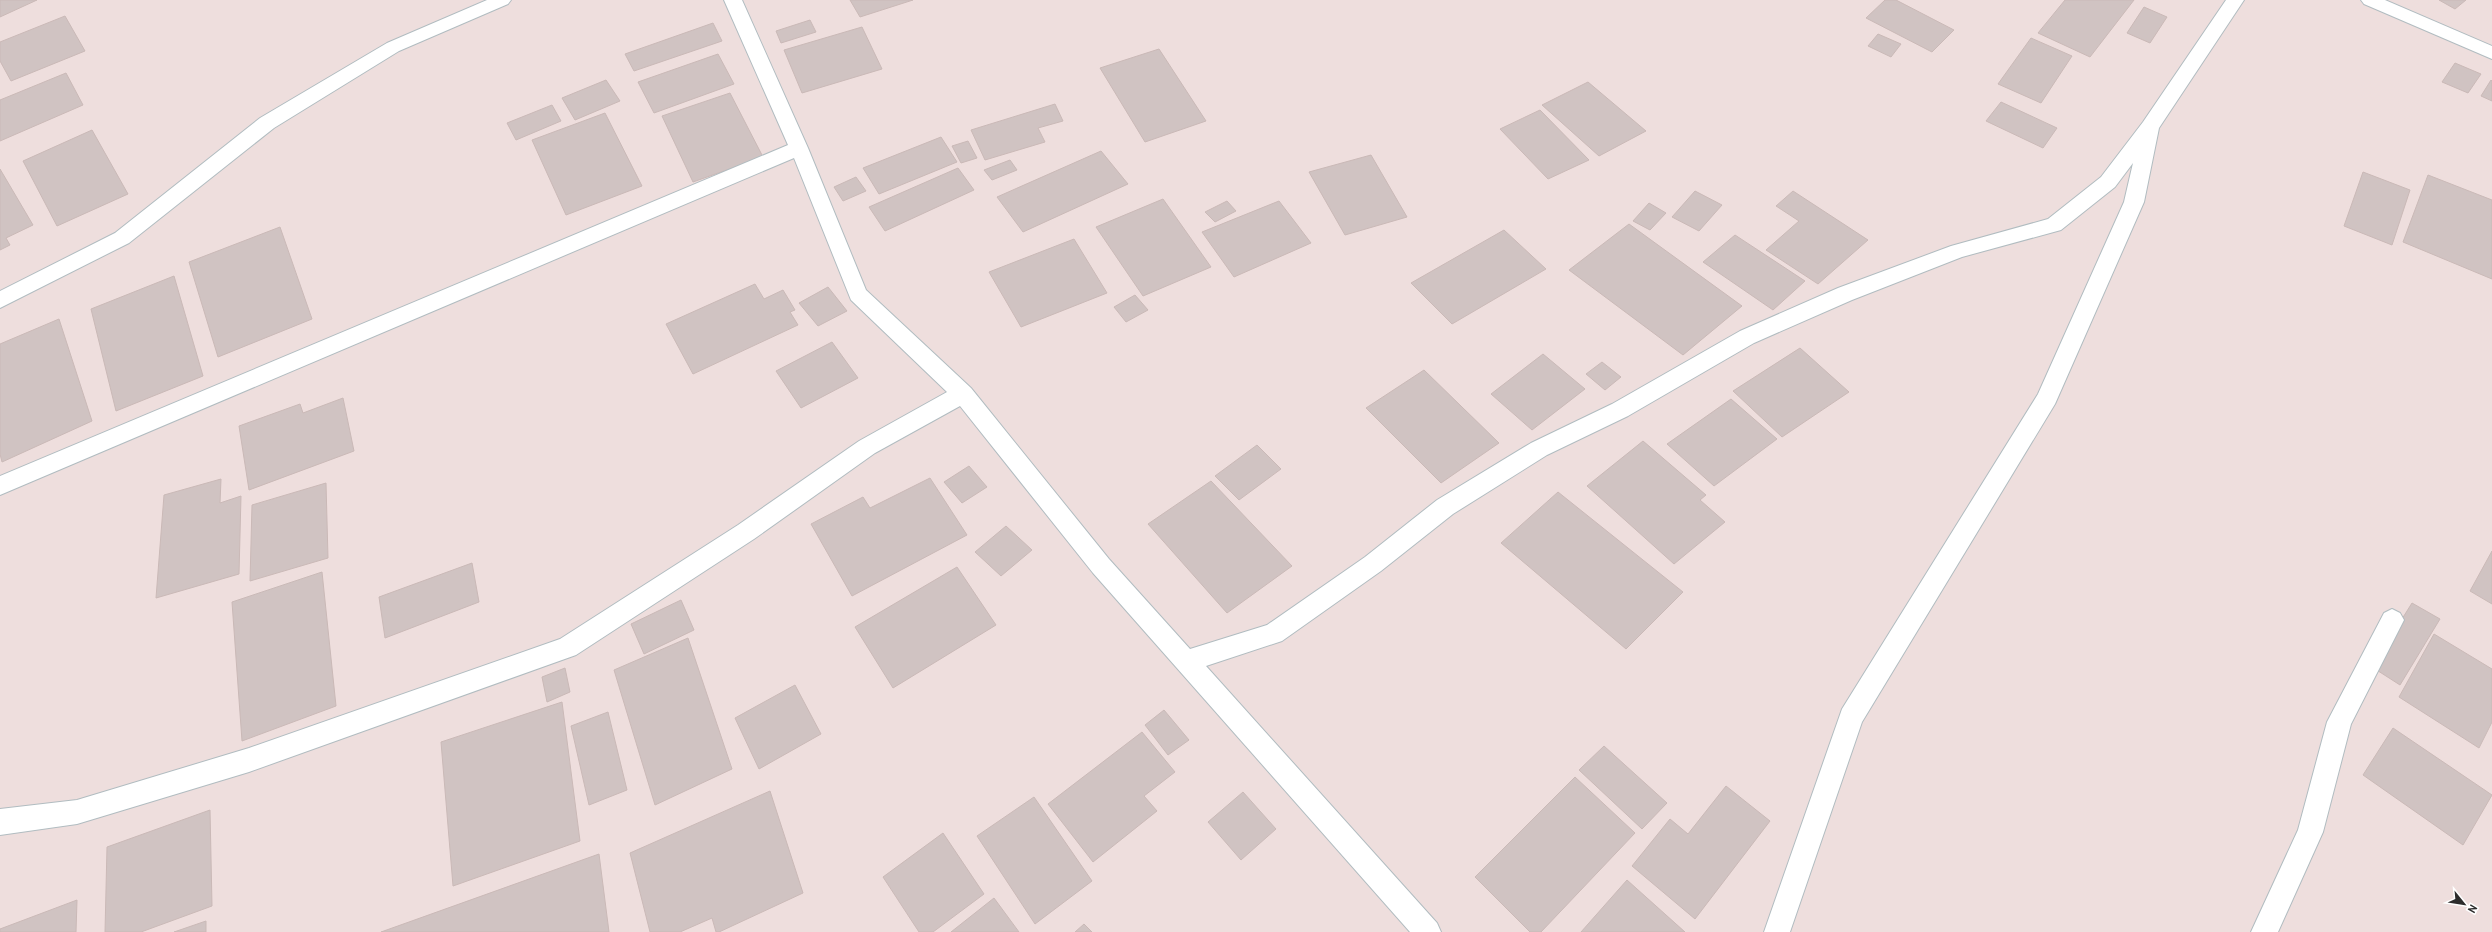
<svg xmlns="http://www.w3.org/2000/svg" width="2492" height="932" font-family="'PT Sans',sans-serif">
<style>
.building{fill:#d0c3c2;stroke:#cab9b7}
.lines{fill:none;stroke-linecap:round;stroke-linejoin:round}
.minor-casing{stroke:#b1bcc0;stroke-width:2}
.tertiary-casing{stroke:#b1bcc0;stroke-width:2}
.minor{fill:#fff;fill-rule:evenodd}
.tertiary{fill:#fff;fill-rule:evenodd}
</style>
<rect width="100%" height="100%" fill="#eededd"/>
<!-- building -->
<g class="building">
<path d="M0 0H37L0 17Z"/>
<path d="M850 0H913L860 17Z"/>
<path d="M1885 0H1896L1954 30 1932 52 1866 18Z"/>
<path d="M2065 0H2134L2090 57 2038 33Z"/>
<path d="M2439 0H2466L2455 9Z"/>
<path d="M2144 7 2167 17 2150 43 2127 33Z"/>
<path d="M65 16 85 51 11 81 0 61V42Z"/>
<path d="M810 20 816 32 781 43 776 31Z"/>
<path d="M713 23 722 41 634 71 625 54Z"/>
<path d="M862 27 882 69 802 93 784 50Z"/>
<path d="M1878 34 1901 44 1891 57 1868 46Z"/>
<path d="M2031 38 2072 56 2041 103 1998 84Z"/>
<path d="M1159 49 1206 121 1145 142 1100 68Z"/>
<path d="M718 54 734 84 654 113 638 82Z"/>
<path d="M2455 63 2481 74 2468 93 2442 82Z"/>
<path d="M66 73 83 105 0 141V100Z"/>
<path d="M606 80 620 101 575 120 562 98Z"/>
<path d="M2491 80 2492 81V101L2481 96Z"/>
<path d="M1588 82 1646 131 1599 156 1542 105Z"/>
<path d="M730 93 763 157 693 182 662 116Z"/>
<path d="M2001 102 2057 128 2043 148 1986 121Z"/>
<path d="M1055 104 1063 121 1038 128 1045 142 985 160 971 130Z"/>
<path d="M552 105 561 121 516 140 507 123Z"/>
<path d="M1540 110 1589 160 1548 179 1500 129Z"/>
<path d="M605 113 642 186 566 215 532 140Z"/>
<path d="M92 130 128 194 57 226 23 161Z"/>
<path d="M941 137 957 162 879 194 863 168Z"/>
<path d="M968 141 977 158 961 163 952 146Z"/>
<path d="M1101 151 1128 184 1023 232 997 197Z"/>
<path d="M1371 155 1407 217 1345 235 1309 172Z"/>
<path d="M1010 160 1017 170 992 180 984 170Z"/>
<path d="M958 168 974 190 885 231 869 207Z"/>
<path d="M0 169 33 225 6 238 10 245 0 250Z"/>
<path d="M2363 172 2410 190 2392 245 2344 226Z"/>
<path d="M2428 175 2492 200V279L2403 242Z"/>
<path d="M856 177 866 191 843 201 834 187Z"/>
<path d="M1695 191 1722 205 1699 231 1672 217Z"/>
<path d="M1793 191 1868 240 1818 284 1766 250 1799 221 1776 206Z"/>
<path d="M1163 199 1211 267 1143 296 1096 227Z"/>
<path d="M1227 201 1236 211 1215 222 1205 212Z"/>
<path d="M1279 201 1311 243 1234 277 1202 232Z"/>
<path d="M1649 203 1666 213 1650 230 1633 221Z"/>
<path d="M1629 224 1742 306 1683 355 1569 270Z"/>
<path d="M280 227 312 319 218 357 189 262Z"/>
<path d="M1504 230 1546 269 1452 324 1411 283Z"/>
<path d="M1735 235 1805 281 1773 310 1703 262Z"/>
<path d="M1074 239 1107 293 1021 327 989 272Z"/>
<path d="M174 276 203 376 116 411 91 309Z"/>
<path d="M755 284 764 299 783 290 795 310 790 312 798 325 693 374 666 324Z"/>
<path d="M828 287 847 311 818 326 799 303Z"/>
<path d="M1135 295 1148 310 1126 322 1114 307Z"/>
<path d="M59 319 92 421 2 462 0 454V344Z"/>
<path d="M832 342 858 378 801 408 776 371Z"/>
<path d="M1800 348 1849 392 1782 437 1733 391Z"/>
<path d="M1543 354 1585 389 1532 430 1491 394Z"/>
<path d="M1602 362 1621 377 1605 390 1586 374Z"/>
<path d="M1424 370 1499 443 1441 483 1366 408Z"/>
<path d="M343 398 354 451 249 490 239 426 300 404 303 413Z"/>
<path d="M1731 399 1777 439 1714 486 1667 444Z"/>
<path d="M1643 441 1706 495 1700 500 1725 522 1674 564 1587 486Z"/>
<path d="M1257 445 1281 469 1239 500 1215 476Z"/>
<path d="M969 466 987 487 962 503 944 482Z"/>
<path d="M930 478 967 535 852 596 811 524 863 497 870 508Z"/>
<path d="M221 479 220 503 241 496 239 574 156 598 164 495Z"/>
<path d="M1211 481 1292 566 1227 613 1148 524Z"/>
<path d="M326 483 328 558 250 581 252 505Z"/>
<path d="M1558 492 1683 592 1626 649 1501 543Z"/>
<path d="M1006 526 1032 550 1001 576 975 552Z"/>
<path d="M2492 551V604L2470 591Z"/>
<path d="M472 563 479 602 385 638 379 597Z"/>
<path d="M957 567 996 625 893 688 855 627Z"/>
<path d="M322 572 336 706 242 741 232 602Z"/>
<path d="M681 600 694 630 644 654 631 624Z"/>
<path d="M2412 603 2440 619 2400 685 2372 667Z"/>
<path d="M2434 634 2492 669V722L2479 748 2399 697Z"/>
<path d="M688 638 732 769 655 805 614 670Z"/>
<path d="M565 668 570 692 547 702 542 677Z"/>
<path d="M795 685 821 734 759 769 735 718Z"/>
<path d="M562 702 580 841 453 886 441 742Z"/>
<path d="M1164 710 1189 740 1168 755 1145 725Z"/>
<path d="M608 712 627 790 589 805 571 726Z"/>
<path d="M2393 728 2492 795 2463 845 2363 775Z"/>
<path d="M1142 732 1175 772 1144 796 1157 811 1093 862 1048 804Z"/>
<path d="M1604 746 1667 803 1642 829 1579 770Z"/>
<path d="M1575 777 1635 833 1541 932H1530L1475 877Z"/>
<path d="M1726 786 1770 821 1695 919 1632 866 1670 819 1688 834Z"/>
<path d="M770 791 803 893 719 932H716L712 918 680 932H650L630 853Z"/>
<path d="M1243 792 1276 829 1241 860 1208 822Z"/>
<path d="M1034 797 1092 881 1035 924 977 836Z"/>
<path d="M210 810 212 906 141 932H105L107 847Z"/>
<path d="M943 833 984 894 933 932H919L883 877Z"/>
<path d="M599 854 609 932H381Z"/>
<path d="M1627 880 1685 932H1581Z"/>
<path d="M994 898 1019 932H951Z"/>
<path d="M77 900 76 932H0V929Z"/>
<path d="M206 921V932H174Z"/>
<path d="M1084 924 1092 932H1075Z"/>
</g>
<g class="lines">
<!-- minor casing -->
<g class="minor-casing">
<g id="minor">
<path d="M487 0H511L508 4 399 51 274 128 129 243 0 308V291L115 233 260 118 387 43Z"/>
<path d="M724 0H742L808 148 866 290 971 388 1109 559 1190 649 1267 625 1365 557 1437 500 1531 443 1612 404 1740 331 1838 288 1951 246 2048 219 2101 177 2143 122 2226 0H2244L2159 128 2144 202 2055 404 1862 722 1790 932H1764L1842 709 2038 394 2124 202 2133 163 2115 187 2061 230 1962 257 1852 300 1754 343 1628 416 1547 455 1453 514 1381 571 1282 641 1206 666 1437 923 1441 932H1410L1093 573 960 406 875 453 754 539 576 655 249 772 77 824 0 835V809L77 800 249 748 560 639 738 525 859 441 947 392 851 300 794 158 0 495V476L788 145Z"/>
<path d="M2392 609 2400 613 2404 620 2351 724 2323 832 2278 932H2251L2298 830 2327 722 2384 613Z"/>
</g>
</g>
<!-- tertiary casing -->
<g class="tertiary-casing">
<path id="tertiary" d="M2361 0H2385L2492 46V59L2364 4Z"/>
</g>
<!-- minor -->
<use href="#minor" class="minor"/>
<!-- tertiary -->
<use href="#tertiary" class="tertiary"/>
</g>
<!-- north arrow -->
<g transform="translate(2464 904) rotate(120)" stroke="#ffffff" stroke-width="3" paint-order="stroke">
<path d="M0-3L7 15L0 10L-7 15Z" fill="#2c2c2c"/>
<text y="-6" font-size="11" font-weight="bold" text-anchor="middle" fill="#2c2c2c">N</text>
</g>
</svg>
